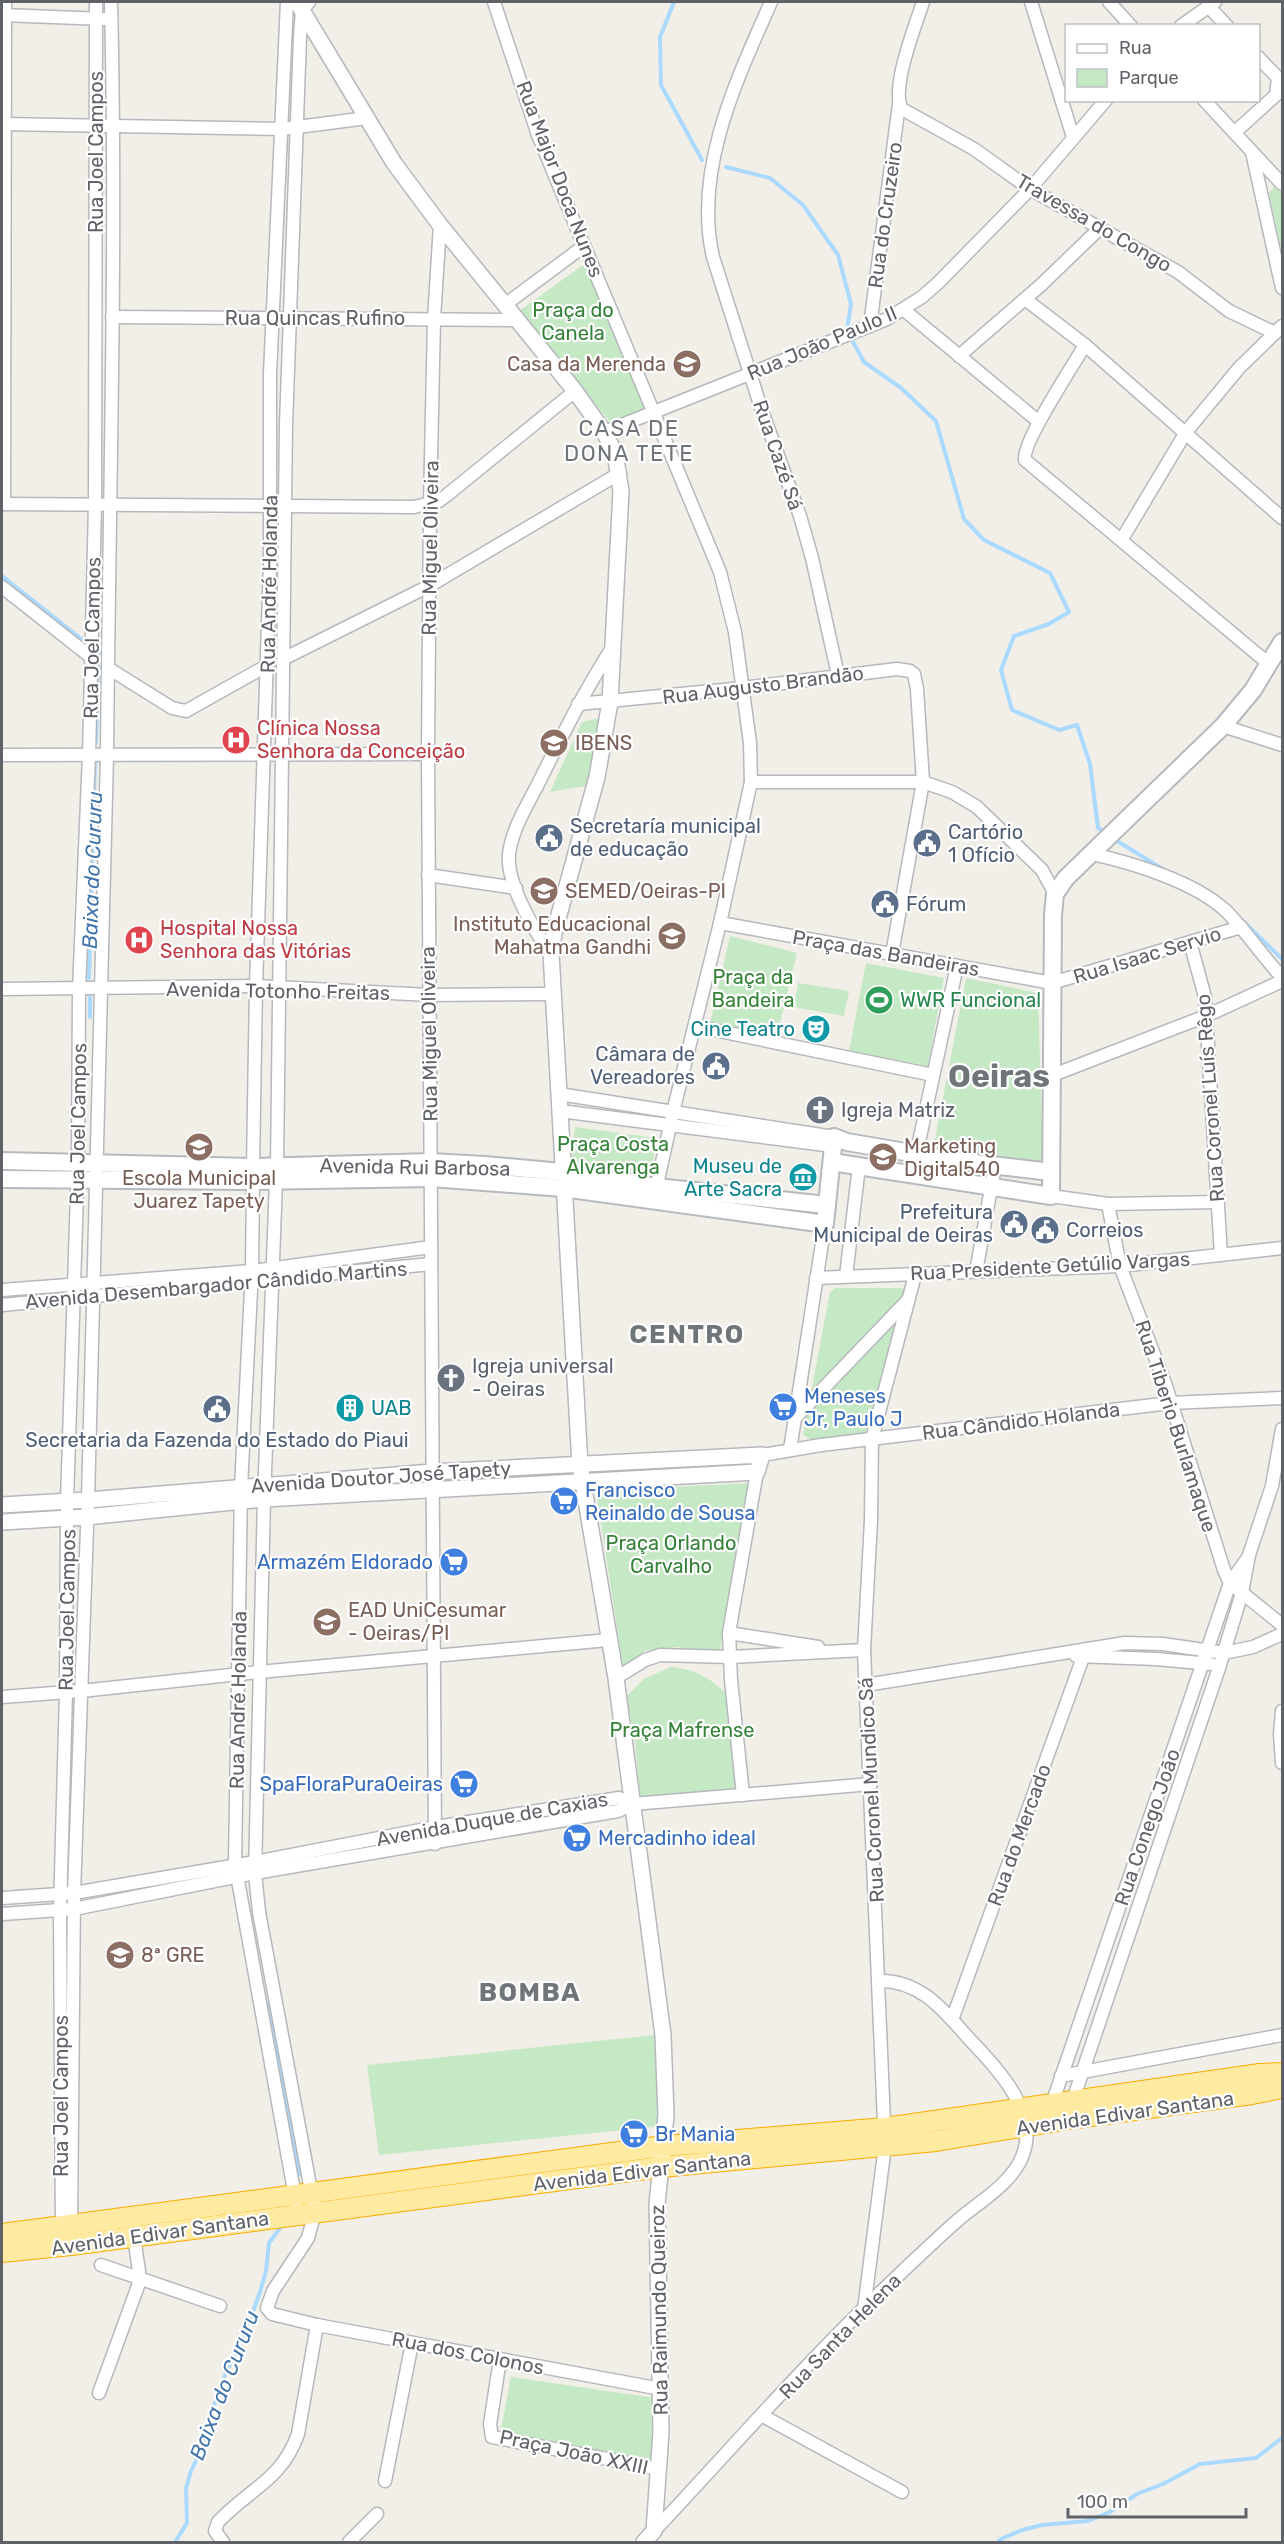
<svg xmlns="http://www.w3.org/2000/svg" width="1284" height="2544" font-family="Rubik,sans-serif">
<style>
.green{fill:#c5e8c5}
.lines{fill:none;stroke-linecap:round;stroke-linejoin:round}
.stream{stroke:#aadaff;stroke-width:4}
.minor-casing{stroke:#b5b8bc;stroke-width:15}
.tertiary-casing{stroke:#b5b8bc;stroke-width:18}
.secondary-casing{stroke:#b6babf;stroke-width:20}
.trunk-casing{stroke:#f9ab00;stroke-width:22}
.minor{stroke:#fff;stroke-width:12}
.tertiary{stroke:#fff;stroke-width:15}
.secondary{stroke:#fff;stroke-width:16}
.trunk{stroke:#feeaa1;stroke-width:20}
.labels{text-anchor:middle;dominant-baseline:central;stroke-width:4.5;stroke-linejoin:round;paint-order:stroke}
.street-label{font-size:20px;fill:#5f6368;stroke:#fff}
.park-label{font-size:20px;fill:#348238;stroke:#fff}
.education-label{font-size:20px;fill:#785e54;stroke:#fff;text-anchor:start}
.health-label{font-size:20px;fill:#be3a42;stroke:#fff;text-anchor:start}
.service-label{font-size:20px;fill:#4e5e75;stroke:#fff;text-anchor:start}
.leisure-label{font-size:20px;fill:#27864d;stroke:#fff;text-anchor:start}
.culture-label{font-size:20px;fill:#0d838f;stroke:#fff;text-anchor:end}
.worship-label{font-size:20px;fill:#5b616d;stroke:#fff;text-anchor:start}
.shop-label{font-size:20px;fill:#366cbe;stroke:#fff;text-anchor:start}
.water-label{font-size:21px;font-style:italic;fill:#4174aa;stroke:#fff}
.quarter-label{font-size:22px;letter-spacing:1.5px;fill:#70757a;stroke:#fff}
.district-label{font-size:26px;font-weight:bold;letter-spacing:1.5px;fill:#70757a;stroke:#fff}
.town-label{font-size:32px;font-weight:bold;fill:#70757a;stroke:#fff}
</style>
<rect width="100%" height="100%" fill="#f1efe8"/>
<!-- green -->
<g class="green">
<path d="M1275 186 1282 194V253L1269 193Z"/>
<path d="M586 263 649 408 609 421 519 311Z"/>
<path d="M608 716 591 785 550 792 582 722Z"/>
<path d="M730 936 797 953 778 1031 710 1024Z"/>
<path d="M866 963 944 978 928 1066 849 1051Z"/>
<path d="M966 978 1038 993 1043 1166 932 1155Z"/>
<path d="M798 983 849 991 844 1016 794 1007Z"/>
<path d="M575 1127 656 1138 651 1183 569 1173Z"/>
<path d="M835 1288H904L886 1367 864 1442 821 1445 803 1435 830 1292Z"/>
<path d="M752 1483 731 1583 720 1651 702 1655 678 1647 645 1651 623 1666 596 1491Z"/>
<path d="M671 1667C696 1670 707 1676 726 1693L735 1786 728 1794 647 1799 640 1796 635 1740 626 1697 644 1679Z"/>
<path d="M656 2035 663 2126 379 2155 367 2065Z"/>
<path d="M511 2377 655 2398 651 2463 500 2435Z"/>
</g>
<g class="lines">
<!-- stream -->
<g class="stream">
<path d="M674 2 660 37 661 85 702 160"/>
<path d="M726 167 770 178 803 205 838 255 851 304 847 331"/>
<path d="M851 338 864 362 901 388 936 421 964 519 984 540 1050 573 1069 612 1049 624 1014 636 1001 670 1012 710 1059 730 1077 725 1090 764 1098 828 1106 833"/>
<path d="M2 576 85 642"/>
<path d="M96 742 98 652"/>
<path d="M1114 839 1164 870"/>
<path d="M1243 921 1282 959"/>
<path d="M89 978 95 762"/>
<path d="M90 997V1017"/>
<path d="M267 2004 299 2174"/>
<path d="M175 2542 187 2523 186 2488 191 2471 207 2438 212 2409 220 2393 225 2375 246 2331 260 2292 266 2271 269 2243 280 2228"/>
<path d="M998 2542 1001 2539 1022 2530 1042 2525 1088 2521 1110 2512 1137 2494 1163 2484 1200 2464 1256 2458 1282 2438"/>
</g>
<!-- minor casing -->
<g class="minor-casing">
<g id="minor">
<path d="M494 2 538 135 720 572 735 632 750 743 751 782 720 923 673 1112 655 1194"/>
<path d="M771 2C737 79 693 170 713 257L762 411 800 516 812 558 838 675"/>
<path d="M923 2C916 24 890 89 902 109L974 149 1030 189 1178 272 1229 311 1275 333"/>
<path d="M1031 2 1073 137"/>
<path d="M1109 2 1131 26"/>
<path d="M1208 6 1227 26"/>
<path d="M2 15 104 19"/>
<path d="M1181 26 1215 2"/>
<path d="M1204 100 1282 184"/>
<path d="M2 124 282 129 367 118"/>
<path d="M1235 132 1276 95 1278 78 1258 57"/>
<path d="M1252 152 1282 288"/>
<path d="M1025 299 1085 345 1282 518"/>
<path d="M506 304 584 246"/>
<path d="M904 310 1039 422"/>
<path d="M112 317 518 320"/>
<path d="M870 326 899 104"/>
<path d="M1085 345C1074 364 1021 444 1025 460L1269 664"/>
<path d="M959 356 1041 285 1099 229"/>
<path d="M604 432 887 319 922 297 939 282 1030 189 1106 100"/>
<path d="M2 504 414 507 439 501 447 495 575 391"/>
<path d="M4 504 5 2"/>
<path d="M1122 539 1186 432 1239 368 1282 326"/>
<path d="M2 587 91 657"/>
<path d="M285 658 429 586 620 473"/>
<path d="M108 668 172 708 186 711 268 665"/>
<path d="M578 704 743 688 897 669 910 671 914 674 917 689 923 782 892 954"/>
<path d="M1223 726 1282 745"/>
<path d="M2 755 428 754"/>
<path d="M751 782H923L952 792 977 807 1042 870 1055 894"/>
<path d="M1092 854C1133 863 1195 882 1226 911 1247 932 1262 956 1282 977"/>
<path d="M428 875 516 888"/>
<path d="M720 923 1052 983 1241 927"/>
<path d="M1190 942 1205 997 1221 1255"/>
<path d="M551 953C534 931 506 883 509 854 512 830 526 807 537 786 561 738 584 691 614 645"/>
<path d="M2 989 256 986 429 995 554 994"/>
<path d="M695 1026 933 1075"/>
<path d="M1053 1075 1206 1016 1282 981"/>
<path d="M559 1094 834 1137"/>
<path d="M560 1111 833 1146"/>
<path d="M253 1167 256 986 270 564V374L287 2"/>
<path d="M277 1167 286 425 300 37 302 10 309 2"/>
<path d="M912 1174 957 966"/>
<path d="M253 1181 252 1271 241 1487 235 1864 296 2202"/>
<path d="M276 1181 264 1499 255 1873 259 1912 315 2212 308 2238 273 2291 267 2308 272 2314 317 2325 661 2389"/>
<path d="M1051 1196 1108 1204 1218 1202"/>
<path d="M1108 1204 1120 1266 1165 1383 1224 1570 1230 1583 1282 1625"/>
<path d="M976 1272 995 1166"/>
<path d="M846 1276 859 1166"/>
<path d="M816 1278 1120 1266 1282 1248"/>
<path d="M2 1290 252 1271 431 1247"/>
<path d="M2 1305 431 1264"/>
<path d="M795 1418 908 1300"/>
<path d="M790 1450 825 1224"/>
<path d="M762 1455 821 1445 1170 1403 1282 1398"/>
<path d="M729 1633 818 1647"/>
<path d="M1076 1656 1156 1659 1211 1664"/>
<path d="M616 1678 645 1660 660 1655 730 1657 864 1650"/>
<path d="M866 1685 1125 1643 1163 1644 1224 1653 1253 1647 1282 1634"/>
<path d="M2 1697 81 1691 259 1672 608 1640"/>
<path d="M1282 1711 1280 1734 1282 1763"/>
<path d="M743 1795 731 1680 729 1633 757 1472"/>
<path d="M435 1844 428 754 430 504 434 319 440 225"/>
<path d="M2 1898 74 1893 255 1862 436 1827 619 1798 633 1804"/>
<path d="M2 1914 74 1909 255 1873 618 1811 633 1804 871 1784"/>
<path d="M952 2020 1086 1649"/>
<path d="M1061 2076 1282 2035"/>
<path d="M1052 2104 1230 1583 1249 1556"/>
<path d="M1071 2106 1220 1665 1242 1593 1249 1555 1272 1486 1282 1429"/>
<path d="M71 2229 74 1893 88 1500 107 755C109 504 117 253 111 2"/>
<path d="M62 2230 60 1911 66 1692 67 1501 78 1162 79 989 89 755 95 505 96 2"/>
<path d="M101 2265 220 2306"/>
<path d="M864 2309 885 2146 864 1650 871 1520 872 1439 915 1275"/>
<path d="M500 2359 490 2424 492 2437 659 2469"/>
<path d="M99 2393 138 2286 139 2271 134 2237"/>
<path d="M763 2416 902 2492"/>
<path d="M385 2481 412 2343"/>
<path d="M654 2531C724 2457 792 2378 865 2307 896 2278 926 2248 958 2220 979 2202 1011 2184 1022 2157 1040 2115 1000 2071 973 2043 946 2014 923 1980 879 1981"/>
<path d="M223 2542 215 2531 218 2522C249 2489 282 2480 298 2434L317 2325"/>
<path d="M349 2542 377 2514"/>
</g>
</g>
<!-- tertiary casing -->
<g class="tertiary-casing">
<g id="tertiary">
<path d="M297 2 394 163 440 225 575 391 604 432 615 453 621 491 610 702 597 777 554 933 551 953 580 1465 616 1678 663 2035 666 2115 657 2204 661 2432 654 2531 644 2542"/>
<path d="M2 1505 88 1500 432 1472 762 1455 757 1472 264 1499 86 1517 2 1522"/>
</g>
</g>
<!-- secondary casing -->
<g class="secondary-casing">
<g id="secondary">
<path d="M2 1161 253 1167 431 1162 484 1165 562 1172 657 1187 827 1205"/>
<path d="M832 1162 1051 1196 1053 915 1055 894 1066 878 1223 726 1253 690 1282 642"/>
<path d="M2 1179 253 1181 431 1178 563 1188 825 1224 834 1137 847 1142 958 1161 1051 1172"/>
</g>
</g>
<!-- trunk casing -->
<g class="trunk-casing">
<g id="trunk">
<path d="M2 2234 664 2146 885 2128 1260 2074 1282 2073"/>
<path d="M2 2252 71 2245 661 2167 936 2141 1069 2119 1252 2094 1282 2088"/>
</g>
</g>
<!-- minor -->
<use href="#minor" class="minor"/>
<!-- tertiary -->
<use href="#tertiary" class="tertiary"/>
<!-- secondary -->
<use href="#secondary" class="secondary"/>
<!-- trunk -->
<use href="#trunk" class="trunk"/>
</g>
<!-- icons -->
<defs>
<g id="school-disc" transform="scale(1.5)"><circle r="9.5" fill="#8d6e63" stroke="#fff"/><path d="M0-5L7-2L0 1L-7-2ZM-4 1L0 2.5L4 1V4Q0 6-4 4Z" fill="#fff"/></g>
<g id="hospital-disc" transform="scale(1.5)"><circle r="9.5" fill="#e0444e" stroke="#fff"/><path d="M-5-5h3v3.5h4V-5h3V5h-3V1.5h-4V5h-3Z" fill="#fff"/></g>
<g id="civic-disc" transform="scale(1.5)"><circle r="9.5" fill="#5c6f8a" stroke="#fff"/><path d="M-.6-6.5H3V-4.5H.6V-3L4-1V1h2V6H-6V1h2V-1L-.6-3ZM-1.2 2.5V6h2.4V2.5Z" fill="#fff"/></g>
<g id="stadium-disc" transform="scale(1.5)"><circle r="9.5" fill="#2e9e5b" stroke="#fff"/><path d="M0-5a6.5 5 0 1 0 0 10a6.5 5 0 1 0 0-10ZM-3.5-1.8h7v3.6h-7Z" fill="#fff"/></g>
<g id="theatre-disc" transform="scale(1.5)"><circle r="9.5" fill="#0f9aa8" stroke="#fff"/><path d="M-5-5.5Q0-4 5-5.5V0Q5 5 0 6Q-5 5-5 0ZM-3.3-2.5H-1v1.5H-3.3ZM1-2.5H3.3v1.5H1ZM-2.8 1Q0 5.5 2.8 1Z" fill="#fff"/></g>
<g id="church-disc" transform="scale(1.5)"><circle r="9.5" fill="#6b7280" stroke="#fff"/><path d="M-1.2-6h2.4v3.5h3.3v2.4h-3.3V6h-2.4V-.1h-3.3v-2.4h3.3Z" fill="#fff"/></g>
<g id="university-disc" transform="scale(1.5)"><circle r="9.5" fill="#8d6e63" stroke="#fff"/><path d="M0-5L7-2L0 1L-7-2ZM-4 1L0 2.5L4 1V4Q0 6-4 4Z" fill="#fff"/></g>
<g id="museum-disc" transform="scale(1.5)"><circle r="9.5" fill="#0f9aa8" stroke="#fff"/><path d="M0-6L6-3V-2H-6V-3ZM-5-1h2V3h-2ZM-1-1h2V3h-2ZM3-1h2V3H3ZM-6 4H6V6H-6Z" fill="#fff"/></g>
<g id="supermarket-disc" transform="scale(1.5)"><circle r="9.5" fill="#3f7fe0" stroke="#fff"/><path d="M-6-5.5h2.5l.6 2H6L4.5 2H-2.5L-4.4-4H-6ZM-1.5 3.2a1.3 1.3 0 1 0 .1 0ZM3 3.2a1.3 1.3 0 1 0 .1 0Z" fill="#fff"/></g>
<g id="building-disc" transform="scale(1.5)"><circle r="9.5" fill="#0f9aa8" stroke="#fff"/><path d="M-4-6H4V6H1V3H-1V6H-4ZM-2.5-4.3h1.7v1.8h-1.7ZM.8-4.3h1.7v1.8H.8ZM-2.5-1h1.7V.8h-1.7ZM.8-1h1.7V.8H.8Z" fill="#fff"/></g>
</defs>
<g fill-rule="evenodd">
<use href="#school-disc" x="687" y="364"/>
<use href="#hospital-disc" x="236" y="740"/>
<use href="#school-disc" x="554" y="743"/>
<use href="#civic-disc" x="549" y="838"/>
<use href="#civic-disc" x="927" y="843"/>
<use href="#school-disc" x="544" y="891"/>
<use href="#civic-disc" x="885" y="904"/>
<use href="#school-disc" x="672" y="936"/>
<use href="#hospital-disc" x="139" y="940"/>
<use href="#stadium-disc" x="879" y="1000"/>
<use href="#theatre-disc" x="816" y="1029"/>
<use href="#civic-disc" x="716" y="1066"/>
<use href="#church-disc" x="820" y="1110"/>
<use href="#school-disc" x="199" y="1147"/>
<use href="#university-disc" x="883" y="1157"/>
<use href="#museum-disc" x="803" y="1177"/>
<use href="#civic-disc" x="1014" y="1224"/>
<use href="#civic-disc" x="1045" y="1230"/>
<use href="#church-disc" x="451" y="1378"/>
<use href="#supermarket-disc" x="783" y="1407"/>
<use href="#building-disc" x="350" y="1408"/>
<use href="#civic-disc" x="217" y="1409"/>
<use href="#supermarket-disc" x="564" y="1501"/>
<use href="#supermarket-disc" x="454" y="1562"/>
<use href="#university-disc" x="327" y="1622"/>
<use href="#supermarket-disc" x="464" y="1784"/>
<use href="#supermarket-disc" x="577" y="1838"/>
<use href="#university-disc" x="120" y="1955"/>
<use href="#supermarket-disc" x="634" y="2134"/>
</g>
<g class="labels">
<!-- street labels -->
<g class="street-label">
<text transform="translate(96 152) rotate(-90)">Rua Joel Campos</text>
<text transform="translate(560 179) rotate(69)">Rua Major Doca Nunes</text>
<text transform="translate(885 215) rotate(-82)">Rua do Cruzeiro</text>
<text transform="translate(1094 223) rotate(30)">Travessa do Congo</text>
<text x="315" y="318">Rua Quincas Rufino</text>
<text transform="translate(822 343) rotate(-23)">Rua João Paulo II</text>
<text transform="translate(778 455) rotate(71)">Rua Cazé Sá</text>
<text transform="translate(430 548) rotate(-89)">Rua Miguel Oliveira</text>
<text transform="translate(269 584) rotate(-89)">Rua André Holanda</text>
<text transform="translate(92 638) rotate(-89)">Rua Joel Campos</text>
<text transform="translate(763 685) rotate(-7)">Rua Augusto Brandão</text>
<text transform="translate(886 953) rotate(10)">Praça das Bandeiras</text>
<text transform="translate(1147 955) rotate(-17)">Rua Isaac Servio</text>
<text transform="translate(278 991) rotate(1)">Avenida Totonho Freitas</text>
<text transform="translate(429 1034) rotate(-91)">Rua Miguel Oliveira</text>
<text transform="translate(1210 1098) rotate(-94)">Rua Coronel Luís Rêgo</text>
<text transform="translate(78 1124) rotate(-89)">Rua Joel Campos</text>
<text transform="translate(415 1167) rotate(1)">Avenida Rui Barbosa</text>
<text transform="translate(1050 1266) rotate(-3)">Rua Presidente Getúlio Vargas</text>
<text transform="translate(216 1285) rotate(-5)">Avenida Desembargador Cândido Martins</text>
<text transform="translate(1021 1421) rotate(-7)">Rua Cândido Holanda</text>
<text transform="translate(1176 1426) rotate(72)">Rua Tiberio Burlamaque</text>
<text transform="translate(381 1477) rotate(-4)">Avenida Doutor José Tapety</text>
<text transform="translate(67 1610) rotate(-89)">Rua Joel Campos</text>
<text transform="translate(238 1700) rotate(-89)">Rua André Holanda</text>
<text transform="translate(871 1790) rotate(-93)">Rua Coronel Mundico Sá</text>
<text transform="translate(492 1819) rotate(-10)">Avenida Duque de Caxias</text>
<text transform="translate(1147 1827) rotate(-71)">Rua Conego João</text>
<text transform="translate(1019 1835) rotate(-70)">Rua do Mercado</text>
<text transform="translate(61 2096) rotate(-90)">Rua Joel Campos</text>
<text transform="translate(1125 2113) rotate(-8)">Avenida Edivar Santana</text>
<text transform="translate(642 2171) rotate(-7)">Avenida Edivar Santana</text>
<text transform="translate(160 2233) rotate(-8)">Avenida Edivar Santana</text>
<text transform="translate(659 2310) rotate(-91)">Rua Raimundo Queiroz</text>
<text transform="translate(840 2336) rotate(-46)">Rua Santa Helena</text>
<text transform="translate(468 2353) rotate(11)">Rua dos Colonos</text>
<text transform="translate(574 2452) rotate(12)">Praça João XXIII</text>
</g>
<!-- park labels -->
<g class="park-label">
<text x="573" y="310">Praça do<tspan x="573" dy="23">Canela</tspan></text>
<text x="753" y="977">Praça da<tspan x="753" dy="23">Bandeira</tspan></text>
<text x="613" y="1144">Praça Costa<tspan x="613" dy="23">Alvarenga</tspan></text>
<text x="671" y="1543">Praça Orlando<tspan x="671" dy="23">Carvalho</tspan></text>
<text x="682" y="1730">Praça Mafrense</text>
</g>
<!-- education labels -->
<g class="education-label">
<text x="666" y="364" text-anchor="end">Casa da Merenda</text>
<text x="575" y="743">IBENS</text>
<text x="565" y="891">SEMED/Oeiras-PI</text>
<text x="651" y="924" text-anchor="end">Instituto Educacional<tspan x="651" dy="23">Mahatma Gandhi</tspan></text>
<text x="904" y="1146">Marketing<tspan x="904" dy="23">Digital540</tspan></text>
<text x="199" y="1178" text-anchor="middle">Escola Municipal<tspan x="199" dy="23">Juarez Tapety</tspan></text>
<text x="348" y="1610">EAD UniCesumar<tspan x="348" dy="23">- Oeiras/PI</tspan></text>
<text x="141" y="1955">8ª GRE</text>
</g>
<!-- health labels -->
<g class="health-label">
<text x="257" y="728">Clínica Nossa<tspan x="257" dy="23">Senhora da Conceição</tspan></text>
<text x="160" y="928">Hospital Nossa<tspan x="160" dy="23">Senhora das Vitórias</tspan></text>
</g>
<!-- service labels -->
<g class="service-label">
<text x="570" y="826">Secretaría municipal<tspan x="570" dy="23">de educação</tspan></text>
<text x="948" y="832">Cartório<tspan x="948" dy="23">1 Ofício</tspan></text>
<text x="906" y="904">Fórum</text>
<text x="695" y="1054" text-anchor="end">Câmara de<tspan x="695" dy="23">Vereadores</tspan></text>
<text x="993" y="1212" text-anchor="end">Prefeitura<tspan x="993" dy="23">Municipal de Oeiras</tspan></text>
<text x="1066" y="1230">Correios</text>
<text x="217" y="1440" text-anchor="middle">Secretaria da Fazenda do Estado do Piaui</text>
</g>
<!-- leisure labels -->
<g class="leisure-label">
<text x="900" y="1000">WWR Funcional</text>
</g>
<!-- culture labels -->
<g class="culture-label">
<text x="795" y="1029">Cine Teatro</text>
<text x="782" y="1166">Museu de<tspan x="782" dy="23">Arte Sacra</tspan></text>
<text x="371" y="1408" text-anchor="start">UAB</text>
</g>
<!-- worship labels -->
<g class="worship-label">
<text x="841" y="1110">Igreja Matriz</text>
<text x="472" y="1366">Igreja universal<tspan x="472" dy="23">- Oeiras</tspan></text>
</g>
<!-- shop labels -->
<g class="shop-label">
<text x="804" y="1396">Meneses<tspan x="804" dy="23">Jr, Paulo J</tspan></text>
<text x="585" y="1490">Francisco<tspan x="585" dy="23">Reinaldo de Sousa</tspan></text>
<text x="433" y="1562" text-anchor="end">Armazém Eldorado</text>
<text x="443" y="1784" text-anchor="end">SpaFloraPuraOeiras</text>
<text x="598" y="1838">Mercadinho ideal</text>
<text x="655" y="2134">Br Mania</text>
</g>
<!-- water labels -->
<g class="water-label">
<text transform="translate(92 870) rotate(-88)">Baixa do Cururu</text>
<text transform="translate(224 2385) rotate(-69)">Baixa do Cururu</text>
</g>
<!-- quarter labels -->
<g class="quarter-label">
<text x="629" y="428">CASA DE<tspan x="629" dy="25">DONA TETE</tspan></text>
</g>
<!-- district labels -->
<g class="district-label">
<text x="687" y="1334">CENTRO</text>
<text x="530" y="1992">BOMBA</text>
</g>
<!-- town labels -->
<g class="town-label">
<text x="999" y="1076">Oeiras</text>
</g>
</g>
<!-- border -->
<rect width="1284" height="2544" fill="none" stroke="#5f6368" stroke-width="6"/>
<!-- legend -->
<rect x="1065" y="24" width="195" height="78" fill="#ffffff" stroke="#bfc1c3" stroke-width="1.5"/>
<rect x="1077" y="44" width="30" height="9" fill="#ffffff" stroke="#bfc1c3" stroke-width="1.5"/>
<text x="1119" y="54" font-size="18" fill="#5f6368">Rua</text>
<rect x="1077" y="69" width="30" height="18" fill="#c5e8c5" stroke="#bfc1c3" stroke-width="1.5"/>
<text x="1119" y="84" font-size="18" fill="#5f6368">Parque</text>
<!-- scale -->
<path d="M1068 2508v9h178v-9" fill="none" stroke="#5f6368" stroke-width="3"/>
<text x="1077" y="2508" font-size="18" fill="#5f6368" stroke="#ffffff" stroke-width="4.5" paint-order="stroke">100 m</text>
</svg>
